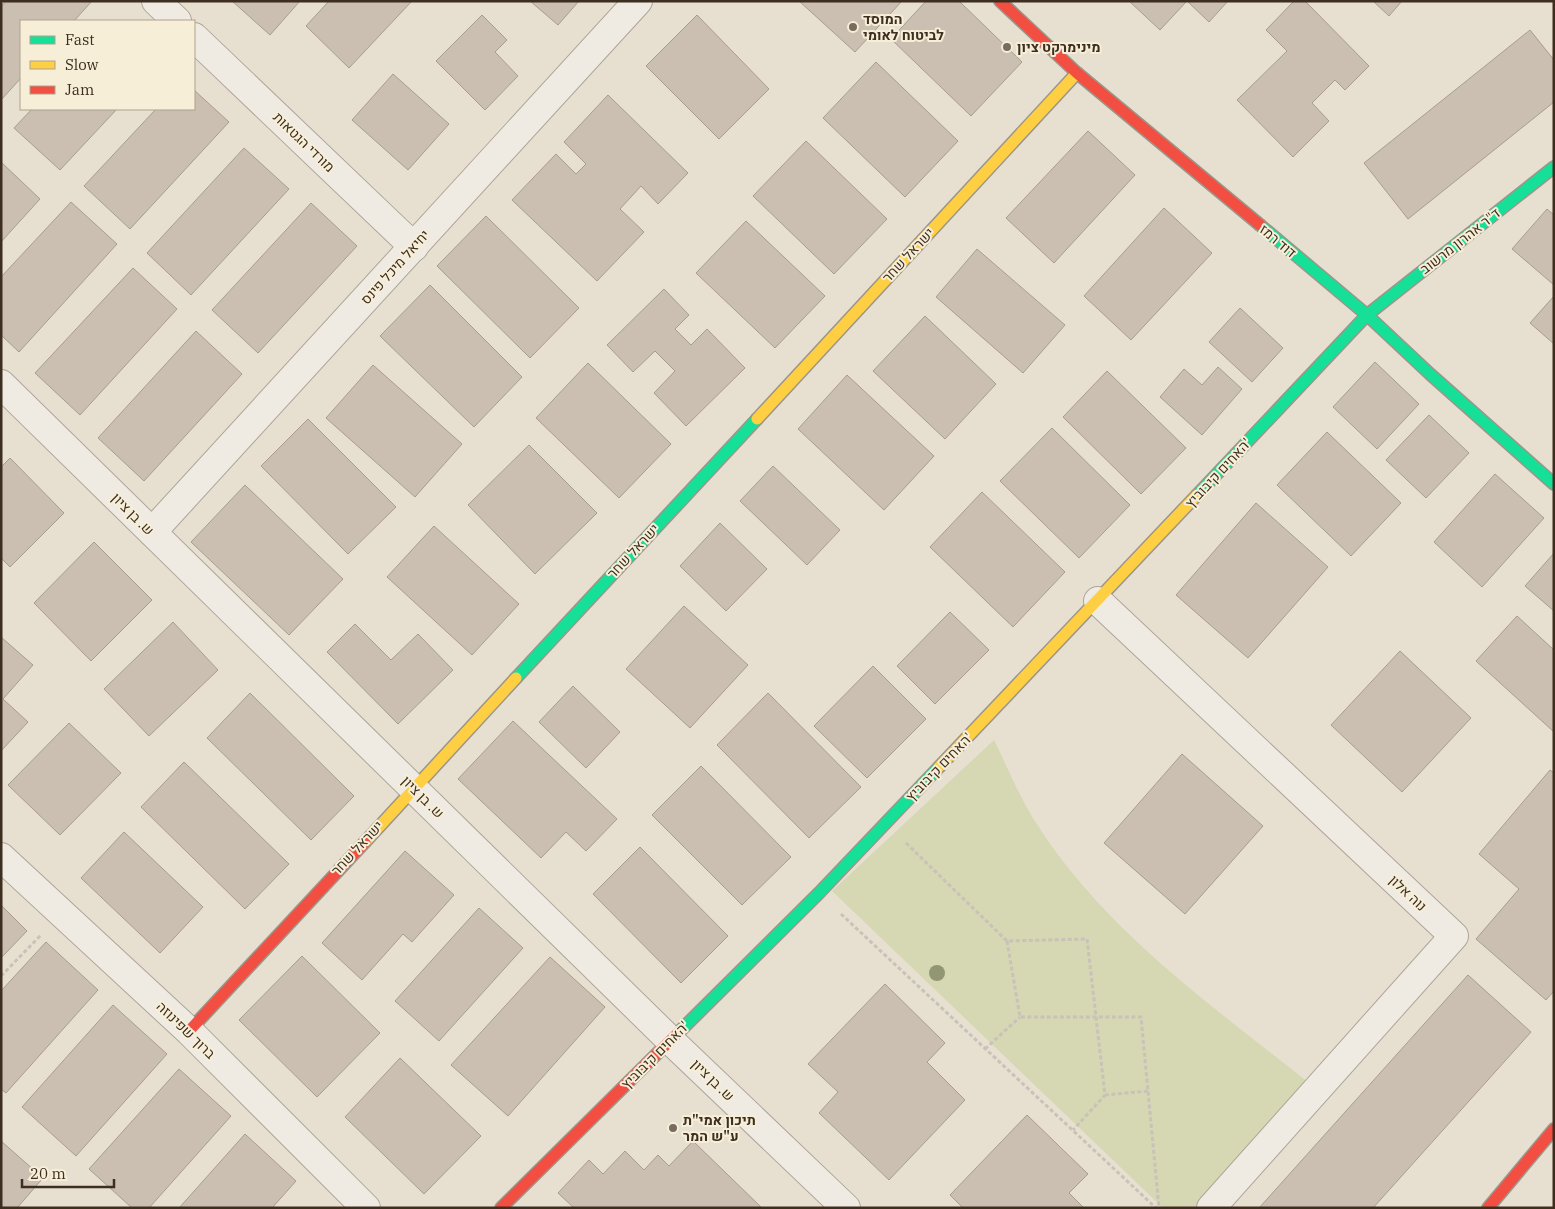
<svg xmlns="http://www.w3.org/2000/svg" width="1555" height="1209" font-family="'IBM Plex Serif',Heebo,serif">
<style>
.green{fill:#d6d7b3}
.building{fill:#cbbfb2;stroke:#a89c90}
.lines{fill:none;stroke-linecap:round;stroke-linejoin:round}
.street-casing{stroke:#ada599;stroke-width:30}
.fast-casing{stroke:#9c958a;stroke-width:14}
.slow-casing{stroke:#9c958a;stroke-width:14}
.jam-casing{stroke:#9c958a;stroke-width:14}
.path{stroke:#c8c2b9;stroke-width:3;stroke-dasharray:4 2.5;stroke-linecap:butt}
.street{stroke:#efebe3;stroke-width:28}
.fast{stroke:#16e098;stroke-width:11}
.slow{stroke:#ffcf43;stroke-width:11}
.jam{stroke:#f24e42;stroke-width:11}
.tree{fill:#929673}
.poi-dot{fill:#786c5e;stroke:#f7eed8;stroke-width:2}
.labels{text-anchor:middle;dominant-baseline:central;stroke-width:4;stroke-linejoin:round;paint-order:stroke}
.poi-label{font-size:14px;font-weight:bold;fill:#3d2e20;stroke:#f7eed8;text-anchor:start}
.street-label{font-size:14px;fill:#3d2e20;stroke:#f7eed8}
</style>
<rect width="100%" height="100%" fill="#e7e0d1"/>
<!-- green -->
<path class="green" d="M994 740C1007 766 1018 794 1033 818 1101 928 1210 1004 1309 1083L1194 1208H1163L832 891Z"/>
<!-- building -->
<g class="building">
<path d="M6 1H92L74 21H21V78L1 100V7Z"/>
<path d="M232 1H300L270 35Z"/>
<path d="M329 1H412L349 68 306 26Z"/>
<path d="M530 1H579L558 25Z"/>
<path d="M799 1H902L855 52Z"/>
<path d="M926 1H959L1022 62 971 116 891 39Z"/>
<path d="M1129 1H1228L1209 22 1187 1 1160 30Z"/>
<path d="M1294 1H1305L1369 66 1345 90 1335 80 1312 103 1329 121 1293 157 1237 100 1287 51 1266 30Z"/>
<path d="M1373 1H1402L1389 16Z"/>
<path d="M482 15 507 40 495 52 518 76 485 110 436 61Z"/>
<path d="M697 15 769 89 719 139 646 66Z"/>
<path d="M1530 30 1554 60V102L1408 219 1364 163Z"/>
<path d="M876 62 958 141 905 197 823 118Z"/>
<path d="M393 74 449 124 408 170 352 120Z"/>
<path d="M194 90 229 122 130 229 84 186 156 109H194Z"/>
<path d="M608 95 688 173 658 204 641 186 620 209 644 232 597 281 512 200 556 154 576 174 586 164 564 142Z"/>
<path d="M32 109H117L60 170 14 128Z"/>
<path d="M1088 131 1135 175 1054 263 1006 218Z"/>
<path d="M806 141 887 219 834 274 753 196Z"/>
<path d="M244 148 289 189 191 295 147 253Z"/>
<path d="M1 162 40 199 1 242Z"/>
<path d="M71 202 117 244 19 352 1 335V277Z"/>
<path d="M311 203 357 246 258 353 212 310Z"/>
<path d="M1164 208 1212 253 1131 340 1084 296Z"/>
<path d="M1547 209 1554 215V285L1512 249Z"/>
<path d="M486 216 579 308 530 358 437 266Z"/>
<path d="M746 221 825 296 775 348 696 273Z"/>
<path d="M977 249 1065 325 1023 373 936 297Z"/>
<path d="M133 268 177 309 80 415 35 373Z"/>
<path d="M430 285 522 377 474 427 380 336Z"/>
<path d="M664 289 689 315 675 329 691 345 707 329 745 368 686 426 654 393 675 371 655 351 633 372 607 345Z"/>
<path d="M1554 296V344L1530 323Z"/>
<path d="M1240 308 1283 348 1252 382 1209 342Z"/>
<path d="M925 316 996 384 945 439 873 371Z"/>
<path d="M196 331 242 374 144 481 98 438Z"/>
<path d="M1375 362 1419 404 1377 449 1333 407Z"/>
<path d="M588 363 671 444 619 498 536 418Z"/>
<path d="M373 365 462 444 415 497 326 418Z"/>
<path d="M1218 367 1242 389 1202 435 1160 397 1184 369 1202 385Z"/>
<path d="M1107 371 1186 448 1141 494 1063 417Z"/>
<path d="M847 375 934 456 884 510 798 429Z"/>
<path d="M1429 415 1469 453 1426 498 1386 460Z"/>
<path d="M308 419 396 507 348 554 261 466Z"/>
<path d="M1052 428 1130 505 1079 558 1000 481Z"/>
<path d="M1327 432 1401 503 1351 556 1277 485Z"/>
<path d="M529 445 597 513 535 574 468 505Z"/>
<path d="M10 458 64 513 10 567 1 558V467Z"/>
<path d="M773 466 840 530 807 565 740 501Z"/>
<path d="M1495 474 1544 518 1482 587 1434 542Z"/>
<path d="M245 485 343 579 289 635 191 542Z"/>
<path d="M982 492 1065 572 1013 627 930 547Z"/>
<path d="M1256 503 1328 567 1248 658 1176 595Z"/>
<path d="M720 523 767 569 726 611 680 566Z"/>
<path d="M434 526 519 604 472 655 387 577Z"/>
<path d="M94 542 152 600 91 661 34 603Z"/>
<path d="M1554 553V611L1525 586Z"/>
<path d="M684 606 748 665 690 728 626 669Z"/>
<path d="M950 612 989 650 935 704 897 666Z"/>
<path d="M1517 616 1554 650V732L1476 661Z"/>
<path d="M173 622 218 670 149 736 104 689Z"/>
<path d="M355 624 391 660 418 634 453 670 398 724 327 652Z"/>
<path d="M1 637 33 665 3 699 28 722 1 751Z"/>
<path d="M1400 651 1471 718 1402 792 1331 725Z"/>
<path d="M873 666 926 719 867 778 814 726Z"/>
<path d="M573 686 620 732 586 768 539 722Z"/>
<path d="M250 693 354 796 311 840 207 738Z"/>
<path d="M768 693 861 787 809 838 717 745Z"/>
<path d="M513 721 617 819 586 851 566 832 541 858 458 779Z"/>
<path d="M69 723 121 773 60 835 8 785Z"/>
<path d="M1182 754 1263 826 1185 914 1104 843Z"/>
<path d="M184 762 289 864 245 909 141 807Z"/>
<path d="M701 766 791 857 742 905 652 815Z"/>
<path d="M1550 770 1554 773V991L1546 1000 1476 939 1519 889 1479 854Z"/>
<path d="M124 832 203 907 160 953 81 878Z"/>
<path d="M640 847 728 936 681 983 593 894Z"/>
<path d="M405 851 454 895 412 942 403 934 362 980 322 943Z"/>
<path d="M1 905 27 931 1 958Z"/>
<path d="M479 908 523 948 439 1041 395 1001Z"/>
<path d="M46 942 98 990 6 1093 1 1089V991Z"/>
<path d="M302 956 380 1033 317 1097 239 1020Z"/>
<path d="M550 957 605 1007 508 1116 451 1065Z"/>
<path d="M1468 975 1531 1032 1373 1208H1259Z"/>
<path d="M885 984 945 1043 927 1062 965 1100 889 1180 819 1113 838 1092 808 1064Z"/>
<path d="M113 1005 167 1054 76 1156 22 1107Z"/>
<path d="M400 1058 481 1136 424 1194 345 1117Z"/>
<path d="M179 1069 231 1116 149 1208H132L89 1169Z"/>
<path d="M1027 1115 1088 1174 1069 1193 1084 1208H963L950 1195Z"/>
<path d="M245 1134 296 1181 272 1208H179Z"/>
<path d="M1 1141 43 1178 17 1208H1Z"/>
<path d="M693 1141 762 1208H574L558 1193 589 1160 603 1174 625 1151 644 1170 658 1155 669 1166Z"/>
</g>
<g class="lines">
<!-- street casing -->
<g class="street-casing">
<g id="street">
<path d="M156 1 177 21"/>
<path d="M194 37 414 247"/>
<path d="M1 384 670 1040 846 1208"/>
<path d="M152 532 638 1"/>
<path d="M1098 601 1454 936 1211 1208"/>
<path d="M1 857 189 1031 366 1208"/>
</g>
</g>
<!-- fast casing -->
<g class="fast-casing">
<g id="fast">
<path d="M1260 225 1367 315 1430 374 1554 484"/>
<path d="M1197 495 1367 315 1554 167"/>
<path d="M516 678 757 419"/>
<path d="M680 1031 819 893 939 767"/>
</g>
</g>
<!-- slow casing -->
<g class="slow-casing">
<g id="slow">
<path d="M757 419 1077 73"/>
<path d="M939 767 1197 495"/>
<path d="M365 842 516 678"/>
</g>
</g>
<!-- jam casing -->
<g class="jam-casing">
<g id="jam">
<path d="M1000 1 1077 73 1260 225"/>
<path d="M189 1031 365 842"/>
<path d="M501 1208 680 1031"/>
<path d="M1488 1208 1554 1129"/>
</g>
</g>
<!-- path -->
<g class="path">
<path d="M906 843 1007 941 1087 939 1105 1095 1073 1130"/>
<path d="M841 914 1156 1208"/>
<path d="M1007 941 1020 1017H1141L1159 1208"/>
<path d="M1 976 41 935"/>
<path d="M985 1049 1020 1017"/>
<path d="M1105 1095 1148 1091"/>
</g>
<!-- street -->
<use href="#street" class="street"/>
<!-- fast -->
<use href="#fast" class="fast"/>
<!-- slow -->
<use href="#slow" class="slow"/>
<!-- jam -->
<use href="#jam" class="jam"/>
</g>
<!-- trees -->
<circle class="tree" cx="937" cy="973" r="8"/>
<!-- markers -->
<g class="poi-dot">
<circle cx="853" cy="27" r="5"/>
<circle cx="1007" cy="47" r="5"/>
<circle cx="673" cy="1128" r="5"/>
</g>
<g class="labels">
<!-- poi labels -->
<g class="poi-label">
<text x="863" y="19">המוסד<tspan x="863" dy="16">לביטוח לאומי</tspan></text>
<text x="1017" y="47">מינימרקט ציון</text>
<text x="683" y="1120">תיכון אמי"ת<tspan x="683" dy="16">ע"ש המר</tspan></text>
</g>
<!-- street labels -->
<g class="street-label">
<text transform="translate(304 142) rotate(44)">מורדי הגטאות</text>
<text transform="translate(1278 241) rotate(40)">דוד רמז</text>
<text transform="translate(1460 241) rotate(-38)">ד"ר אהרון מרשוב</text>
<text transform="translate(908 255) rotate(-47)">ישראל שחר</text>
<text transform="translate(395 267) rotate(-48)">יחיאל מיכל פינס</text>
<text transform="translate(1218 473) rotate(-47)">האחים קיבוביץ'</text>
<text transform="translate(133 514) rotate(45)">ש. בן ציון</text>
<text transform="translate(633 551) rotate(-47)">ישראל שחר</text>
<text transform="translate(939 767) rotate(-46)">האחים קיבוביץ'</text>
<text transform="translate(423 797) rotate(45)">ש. בן ציון</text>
<text transform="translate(357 848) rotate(-47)">ישראל שחר</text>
<text transform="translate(1408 893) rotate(43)">נוה אלון</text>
<text transform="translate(186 1030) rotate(44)">ברוך שפינוזה</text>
<text transform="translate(655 1055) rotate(-45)">האחים קיבוביץ'</text>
<text transform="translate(713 1080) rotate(44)">ש. בן ציון</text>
</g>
</g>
<!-- border -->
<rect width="1555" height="1209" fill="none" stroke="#3d2e20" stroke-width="5"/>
<!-- legend -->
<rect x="20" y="20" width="175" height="90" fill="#f7eed8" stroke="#ada18e"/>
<rect x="30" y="36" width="25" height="8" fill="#16e098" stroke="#ada18e"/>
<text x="65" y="45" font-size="15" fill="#3d2e20">Fast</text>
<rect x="30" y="61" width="25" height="8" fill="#ffcf43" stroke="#ada18e"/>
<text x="65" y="70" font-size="15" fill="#3d2e20">Slow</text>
<rect x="30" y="86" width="25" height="8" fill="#f24e42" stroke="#ada18e"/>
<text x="65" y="95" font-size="15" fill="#3d2e20">Jam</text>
<!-- scale -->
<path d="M22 1179v8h92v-8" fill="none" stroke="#3d2e20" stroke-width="2.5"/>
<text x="30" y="1179" font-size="15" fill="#3d2e20" stroke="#f7eed8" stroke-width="4" paint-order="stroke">20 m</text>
</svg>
